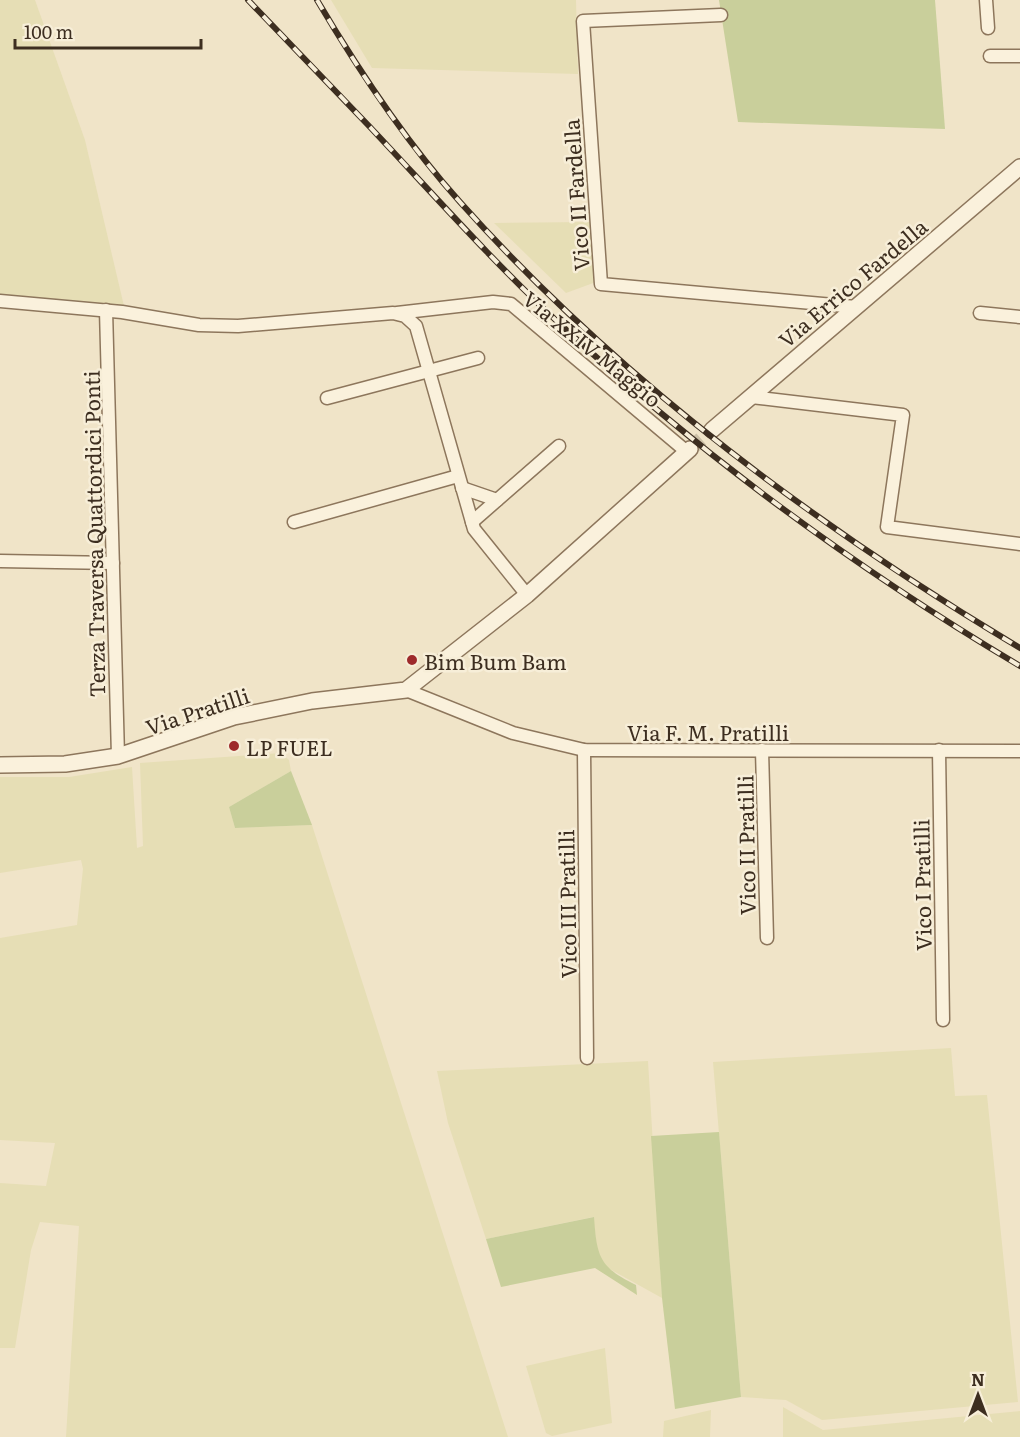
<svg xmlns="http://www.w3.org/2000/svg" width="1020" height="1437" font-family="Literata,serif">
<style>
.farmland{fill:#e6deb5}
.green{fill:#c9cf9b}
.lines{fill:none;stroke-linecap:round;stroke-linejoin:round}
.tertiary-tunnel{stroke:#ccc0a6;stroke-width:15;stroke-dasharray:15 8;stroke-linecap:butt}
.minor-casing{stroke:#8d765c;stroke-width:15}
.tertiary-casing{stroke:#8d765c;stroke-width:18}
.minor{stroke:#faf1dc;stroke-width:12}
.tertiary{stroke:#faf1dc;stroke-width:15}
.rail-casing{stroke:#3d2e20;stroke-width:6}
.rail{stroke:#f7eed8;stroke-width:4;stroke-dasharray:11;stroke-linecap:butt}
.poi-dot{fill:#9e2a2b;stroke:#f7eed8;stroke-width:2}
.labels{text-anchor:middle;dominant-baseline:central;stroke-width:5;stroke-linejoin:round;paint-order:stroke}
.street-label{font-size:21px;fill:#3d2e20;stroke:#f7eed8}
.poi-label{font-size:21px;fill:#3d2e20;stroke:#f7eed8;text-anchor:start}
</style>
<rect width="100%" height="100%" fill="#f0e4c8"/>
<!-- farmland -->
<g class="farmland">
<path d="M0 0H35L85 140 124 306 0 297Z"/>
<path d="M331 0H576L578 74 372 68Z"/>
<path d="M590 222 596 282 566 293 494 223Z"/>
<path d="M281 753 289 760 291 771 229 807 235 828 312 825 508 1437H66L79 1226 40 1222 31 1250 15 1348H0V1183L46 1186 55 1143 0 1140V938L77 925 83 869 81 860 0 873V777H69L132 767 137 848 143 846 140 763Z"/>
<path d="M951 1048 955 1096 987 1095 1018 1402 822 1420 786 1400 741 1397 713 1062Z"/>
<path d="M648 1061 662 1298 606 1267 598 1255 593 1217 486 1239 448 1123 437 1071Z"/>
<path d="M605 1348 612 1423 552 1436 546 1433 526 1366Z"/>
<path d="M783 1407 823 1430 1020 1411V1437H783Z"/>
<path d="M711 1410 710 1437H663L664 1421Z"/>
</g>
<!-- green -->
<g class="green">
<path d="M719 0H935L945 129 738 122Z"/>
<path d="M291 771 312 825 235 828 229 807Z"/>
<path d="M719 1132 741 1397 675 1409 662 1298 651 1136Z"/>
<path d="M594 1217C597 1257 599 1267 636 1285L637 1295 595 1268 501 1287 486 1239Z"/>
</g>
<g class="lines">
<!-- tertiary-tunnel -->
<path class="tertiary-tunnel" d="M690 449 712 430"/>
<!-- minor casing -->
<g class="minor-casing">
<g id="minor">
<path d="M986 0 988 28"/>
<path d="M721 15 583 21 601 284 856 307"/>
<path d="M990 56H1020"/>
<path d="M0 301 122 312 199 325 238 326 393 313 405 316 416 326 474 529 527 595"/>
<path d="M106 310 118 756"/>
<path d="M397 313 493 302 511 304 687 452"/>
<path d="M980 313 1020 317"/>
<path d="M751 397 903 415 887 527 1020 544"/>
<path d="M327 398 478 358"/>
<path d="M462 488 497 500"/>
<path d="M294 522 458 476"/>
<path d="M472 522 559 446"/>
<path d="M0 561 113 563"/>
<path d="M406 690 513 733 584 750 1020 751"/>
<path d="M584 750 587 1058"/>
<path d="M762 750 767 938"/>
<path d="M939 750 943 1020"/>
</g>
</g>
<!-- tertiary casing -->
<g class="tertiary-casing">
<g id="tertiary">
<path d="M712 430 1020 167"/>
<path d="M0 765 65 764 118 756 234 717 312 701 406 690 527 595 690 449"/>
</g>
</g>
<!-- minor -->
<use href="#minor" class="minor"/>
<!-- tertiary -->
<use href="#tertiary" class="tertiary"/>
<!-- rail casing -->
<g class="rail-casing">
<g id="rail">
<path d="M248 0C288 42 329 84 369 126 433 194 494 263 562 326 701 455 857 569 1020 666"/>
<path d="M317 0C359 71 405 141 460 202 619 380 816 526 1020 648"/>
</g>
</g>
<!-- rail -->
<use href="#rail" class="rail"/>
</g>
<!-- markers -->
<g class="poi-dot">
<circle cx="412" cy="660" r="6"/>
<circle cx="234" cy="746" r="6"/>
</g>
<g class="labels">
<!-- street labels -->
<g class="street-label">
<text transform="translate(575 195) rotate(-94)">Vico II Fardella</text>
<text transform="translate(852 282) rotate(-40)">Via Errico Fardella</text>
<text transform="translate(593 348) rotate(39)">Via XXIV Maggio</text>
<text transform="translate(93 534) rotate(-91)">Terza Traversa Quattordici Ponti</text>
<text transform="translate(197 710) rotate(-18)">Via Pratilli</text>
<text x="708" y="731">Via F. M. Pratilli</text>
<text transform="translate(745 845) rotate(-91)">Vico II Pratilli</text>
<text transform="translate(921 885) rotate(-91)">Vico I Pratilli</text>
<text transform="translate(566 904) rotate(-91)">Vico III Pratilli</text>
</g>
<!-- poi labels -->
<g class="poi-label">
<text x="424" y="660">Bim Bum Bam</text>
<text x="246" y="746">LP FUEL</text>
</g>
</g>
<!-- north arrow -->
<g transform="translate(978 1395)" stroke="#f7eed8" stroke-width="4.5" paint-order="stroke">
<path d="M0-4.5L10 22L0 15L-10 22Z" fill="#3d2e20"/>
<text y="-9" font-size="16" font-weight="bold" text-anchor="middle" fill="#3d2e20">N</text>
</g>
<!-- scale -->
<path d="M15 39v9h186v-9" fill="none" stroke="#3d2e20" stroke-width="3"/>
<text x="24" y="39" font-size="18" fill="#3d2e20" stroke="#f7eed8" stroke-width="4.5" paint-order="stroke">100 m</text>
</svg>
